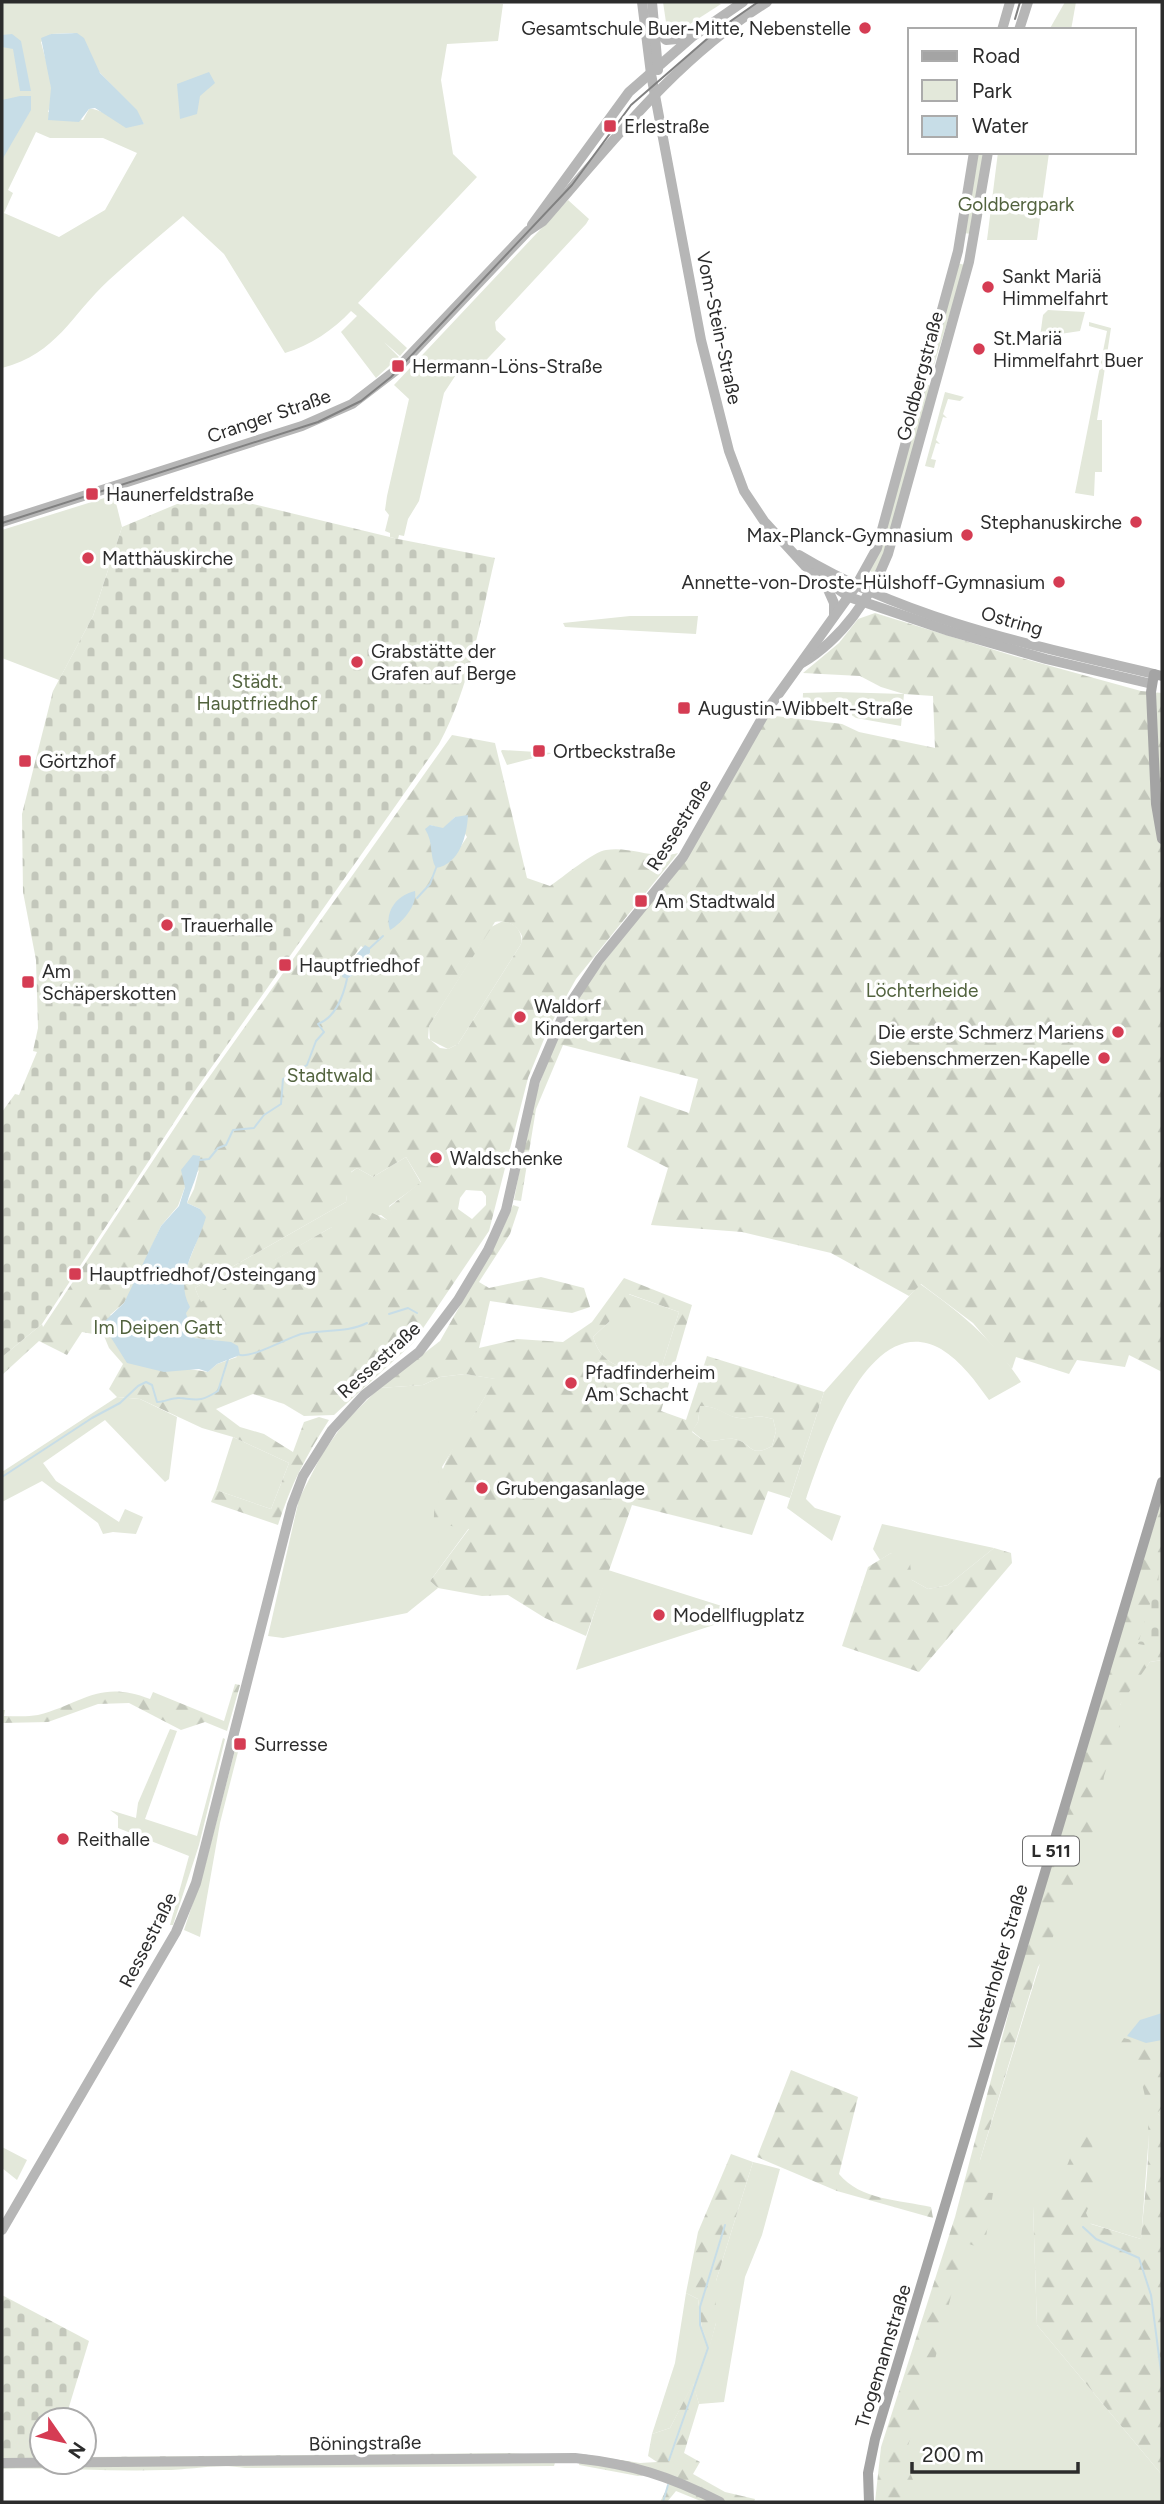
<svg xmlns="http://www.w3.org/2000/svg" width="1164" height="2504" font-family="Figtree,sans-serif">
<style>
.green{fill:#e3e8da;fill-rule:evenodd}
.forest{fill:url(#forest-firs);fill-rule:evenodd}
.cemetery{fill:url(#cemetery-stones)}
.water{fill:#c7dde7}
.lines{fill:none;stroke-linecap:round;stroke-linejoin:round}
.stream{stroke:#c7dde7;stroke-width:2}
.secondary{stroke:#b6b6b6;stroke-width:10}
.primary{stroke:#a4a4a4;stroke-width:10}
.tram{stroke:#818181;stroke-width:2}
.poi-dot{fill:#d53c53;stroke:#fff;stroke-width:2.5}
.labels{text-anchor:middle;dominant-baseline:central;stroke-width:7;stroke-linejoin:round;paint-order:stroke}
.shield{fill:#fff;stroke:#6b6b6b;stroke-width:2}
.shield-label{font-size:18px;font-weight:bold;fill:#2c2c2c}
.poi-label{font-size:19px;fill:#2c2c2c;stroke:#fff;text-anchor:start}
.park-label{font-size:19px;fill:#52633e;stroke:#fff}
.street-label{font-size:19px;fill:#2c2c2c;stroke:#fff}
</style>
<defs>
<pattern id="forest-firs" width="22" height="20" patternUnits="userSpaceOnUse" patternTransform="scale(1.75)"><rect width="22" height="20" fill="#e3e8da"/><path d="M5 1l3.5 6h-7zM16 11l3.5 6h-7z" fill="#c3c7bb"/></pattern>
<pattern id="cemetery-stones" width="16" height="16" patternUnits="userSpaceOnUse" patternTransform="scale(1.75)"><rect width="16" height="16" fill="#e3e8da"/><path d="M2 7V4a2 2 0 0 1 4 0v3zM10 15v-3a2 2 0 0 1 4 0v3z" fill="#c3c7bb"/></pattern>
</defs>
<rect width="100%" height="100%" fill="#fff"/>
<!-- green -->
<g class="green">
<path d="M2 2 503 4 498 41 447 44 441 80 453 154 477 177 358 303 407 348 400 356 384 342 399 357 376 378 341 332 357 316 351 311C333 330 311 345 285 353L224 254 183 216C158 237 133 258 109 280 70 316 58 353 2 368ZM73 33C91 49 89 61 101 74 116 90 133 106 144 124 120 126 100 107 89 109L83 120 48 112C57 91 46 62 41 42L51 34ZM36 132 50 138H103L137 153 105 210 59 237 4 213 13 193 8 190Z"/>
<path d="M663 2H716L721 4 676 33 667 29Z"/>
<path d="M1065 2H1076L1071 30H1049Z"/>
<path d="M976 152H986L972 234 963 233Z"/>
<path d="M998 152 1049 153 1037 240H987Z"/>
<path d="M568 200 589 219 586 224 495 322 496 330 506 339 474 373 463 364 444 393 419 501 408 519 404 536 399 535 398 539 390 537V533L385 531 389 515 385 510 387 496 409 399 394 385Z"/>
<path d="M957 263 965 265 934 365 932 363Z"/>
<path d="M1048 310 1085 312 1080 331 1040 337 1043 315Z"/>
<path d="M1089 322 1111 328 1097 420H1102V472H1095L1094 496 1075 493 1107 331 1089 326Z"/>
<path d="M926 384 933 387 891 536 876 574 870 571Z"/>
<path d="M945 392 964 397 960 401 948 399 943 414 947 418 943 417 936 440 940 444 936 443 931 459 936 460 934 468 925 466Z"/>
<path d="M114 495 122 527 93 616 59 680 2 658V530Z"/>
<path d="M630 616H698L696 634 565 627 563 623Z"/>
<path d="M837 692 904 694 901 726 856 718 850 714H802L803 693Z"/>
<path d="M501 751 502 750 553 753 507 765Z"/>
<path d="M503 921C515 923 523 931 521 944L458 1044 448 1049 430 1040 429 1026 491 927Z"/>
<path d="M406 1157 421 1183 389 1206 395 1223 392 1224 381 1215 330 1228 201 1303 195 1288 346 1202 349 1174 357 1168 373 1177Z"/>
<path d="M920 1284C960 1312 994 1340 1021 1382L989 1400C976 1382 961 1361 941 1349 868 1308 822 1453 806 1499L815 1508 841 1516 832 1541 787 1508 824 1392Z"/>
<path d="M628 1294 679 1312 660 1372C631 1371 603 1370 593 1337L610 1321Z"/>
<path d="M465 1374 496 1379 442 1467 469 1528 430 1581 438 1588 407 1613 283 1638 268 1636 299 1499 322 1454 344 1423 379 1388 423 1385 440 1377Z"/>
<path d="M117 1397 140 1399 177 1417 169 1479 165 1482 105 1420 43 1463 56 1481 119 1522 125 1509 143 1517 136 1534 113 1532 103 1534 98 1523 42 1481 2 1502V1472Z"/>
<path d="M700 1406C720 1406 725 1416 739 1418 751 1420 754 1413 773 1419L776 1431 772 1446C749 1459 752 1442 734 1439 725 1438 714 1442 704 1441L692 1431 698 1422Z"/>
<path d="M233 1437 289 1463 271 1509 216 1490Z"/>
<path d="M882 1524 994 1548 948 1585 928 1589 912 1580 891 1553 880 1560 873 1549Z"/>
<path d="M608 1570 728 1608 723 1622 576 1670Z"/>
<path d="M1162 1660V2117L1158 2114 1149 2134 1141 2239 1033 2206 1037 2325 1162 2475V2502H892L952 2252 1060 1898 1120 1715V1705L1125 1695 1150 1662Z"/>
<path d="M170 1729 177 1731 145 1819 197 1836 223 1738 225 1739 199 1845 173 1925H170L189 1856 118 1828V1816L110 1810 136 1818 138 1803Z"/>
<path d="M241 1740 220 1823 200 1937 184 1930 205 1866 237 1742Z"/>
<path d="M2 2147 27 2160 17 2180 2 2168Z"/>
<path d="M753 2162 780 2169 762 2235 745 2277 724 2402 699 2404 693 2384 670 2428 652 2434 675 2363 686 2293 698 2299 702 2329 710 2344 716 2323V2281Z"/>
</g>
<!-- forest -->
<g class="forest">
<path d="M875 613 1014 656 1141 691 1162 693V1372L1129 1355 1125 1367 1077 1360 1069 1374 1016 1357 1012 1369 973 1323 921 1284 909 1296 831 1253 742 1232 651 1225 668 1168 627 1147 640 1096 689 1113 698 1079 563 1045 536 1109 521 1201 514 1200 531 1108 554 1043 583 989 672 874 767 715 842 724 859 732 935 748 933 696 904 694 881 687 860 676 803 673 839 643 858 619Z"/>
<path d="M452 735 495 743 527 878 550 886C562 878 594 851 606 850 632 846 652 860 678 853L576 979 549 1027 528 1078 489 1231 413 1343 334 1415 304 1416 284 1404 253 1394 216 1409 240 1427 264 1434 293 1452 304 1422 319 1417 329 1420C307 1454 290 1486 278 1525L211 1502 216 1490 271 1509 289 1463 233 1437 202 1428 140 1399 117 1397 109 1389 123 1364 109 1348 104 1336 82 1332 67 1355 39 1341 2 1375V1357L42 1324 43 1327 195 1097ZM455 817 467 837 451 861 432 852 430 825 443 829ZM495 922C507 920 516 924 522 936L521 944 458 1044 448 1049 440 1048 428 1038 429 1026ZM361 946 370 953 363 959 361 969 347 979 342 973ZM406 1157 421 1182 389 1207 394 1223 368 1211 330 1228 201 1302 195 1288 346 1202 347 1195 355 1190 351 1172 357 1168 373 1177ZM199 1170 194 1189 187 1203 200 1209C204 1234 192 1249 185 1273 180 1290 186 1322 194 1338L220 1341 237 1357 217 1364 208 1372 189 1369 110 1315 124 1303 133 1288 161 1226 178 1206 185 1187ZM466 1190 482 1191 486 1196V1205L472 1219 458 1209 460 1198Z"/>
<path d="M513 1205 519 1207 510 1234 479 1282 489 1288 541 1277 584 1288 590 1307 572 1313 490 1301 479 1348 517 1339 563 1342 592 1322 624 1278 692 1305 661 1411 686 1420 707 1356 824 1392 790 1498 768 1491 752 1535 632 1505 586 1636 545 1618 508 1595 482 1596 438 1588 430 1581 469 1529 434 1523C432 1460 468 1431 495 1379L465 1374 440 1377 423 1385 379 1388 440 1341 500 1235ZM629 1294 679 1312 660 1372C631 1371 603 1370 593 1337L610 1321 633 1318ZM700 1406C719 1406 724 1416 739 1418 751 1420 754 1413 773 1419L776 1431 772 1446C749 1459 752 1442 734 1439 725 1438 714 1442 704 1441L692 1432 698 1422Z"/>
<path d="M1162 1499V1660L1150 1662 1120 1705V1730L1104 1776 1098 1823 1078 1857 1074 1882 1046 1955 1038 1967 980 2160 978 2192 993 2193 984 2249 969 2244 961 2253 966 2279 952 2292 932 2371 904 2458 922 2502H875L881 2447 955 2217 1046 1870Z"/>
<path d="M994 1548 1011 1553 1012 1563 919 1672 842 1646 868 1567 891 1553 910 1563 912 1580 928 1589 948 1585Z"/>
<path d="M235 1684 240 1685 227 1731 205 1722 181 1730 129 1703 98 1704 48 1722 2 1723V1710H5L4 1716C15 1716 27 1717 38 1715 82 1704 99 1679 150 1699L153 1692 224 1721Z"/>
<path d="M1124 2038 1153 2046 1162 2042V2108L1157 2113 1162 2117V2475L1037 2325 1033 2206 1064 2173 1082 2129 1092 2130 1094 2194 1086 2213 1091 2224 1141 2239C1144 2196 1160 2102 1133 2066 1129 2061 1120 2058 1114 2054Z"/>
<path d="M791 2070 858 2097 839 2174C860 2200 900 2200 931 2207L933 2218 837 2191 757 2157Z"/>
<path d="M731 2154 753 2162 716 2281V2323L710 2346 702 2329 698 2299 686 2293 698 2232Z"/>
<path d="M693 2383 699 2404 684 2453 700 2462 693 2474 725 2492 755 2499 754 2502H703L676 2491 667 2502H660L673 2477 663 2472 638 2476 579 2465 582 2454 640 2463 657 2462 648 2456 652 2434 670 2428Z"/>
<path d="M509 2453 557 2456 554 2466 245 2468C217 2463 192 2470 164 2470 110 2472 56 2467 2 2469V2455L84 2462V2457Z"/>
</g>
<!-- cemetery -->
<g class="cemetery">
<path d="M212 494 398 539 495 558C480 621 470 687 439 744L192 1095 42 1324 2 1357V1112L15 1094 19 1095 37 1052 33 1051 38 1028 36 960 23 892 22 814 53 691 93 616 122 527 177 504Z"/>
<path d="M1162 1564V1648L1138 1644Z"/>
<path d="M2 2295 89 2341 65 2420H42V2462L2 2464Z"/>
</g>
<!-- water -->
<g class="water">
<path d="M77 33 84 38 100 73 137 110 144 124 126 128 95 108 89 109 79 122 48 120 51 88 41 38 51 34Z"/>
<path d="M12 34 21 41 31 91H20L13 49 2 47V35Z"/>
<path d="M209 72 215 83 200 96 197 114 180 119 177 84Z"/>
<path d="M20 96H31V110L2 160V100Z"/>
<path d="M468 815C467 835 460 864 436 868 429 856 434 843 425 829L430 825 443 828 455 817Z"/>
<path d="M415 891C418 905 401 924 390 930 384 913 396 895 415 891Z"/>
<path d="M365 945 370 948V953L363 959 361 969 347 979 342 977 344 968Z"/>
<path d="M193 1155 200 1156C199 1175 191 1187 187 1203L200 1209 206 1217C198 1247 173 1277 190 1307L186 1313 194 1338 231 1342 238 1346 240 1355 217 1364 208 1372 199 1369 164 1372 127 1363 110 1336 106 1320 124 1303 161 1226 179 1206 185 1187 181 1170Z"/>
<path d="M1162 2013V2040L1146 2043 1127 2036 1140 2020Z"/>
</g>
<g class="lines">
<!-- stream -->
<g class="stream">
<path d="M417 898 430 884 436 868"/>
<path d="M370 948 383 936"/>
<path d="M200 1160 209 1159 218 1148 226 1145 233 1130 254 1128 264 1115 281 1104 283 1079 307 1065 316 1041 324 1032 318 1024C336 1017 343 997 347 979"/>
<path d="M389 1314 408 1308 417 1313"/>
<path d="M240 1355C255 1357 285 1339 301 1334 323 1329 347 1333 367 1323"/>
<path d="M2 1477 92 1418 120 1403 138 1386 146 1382 152 1385 157 1402C165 1402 173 1397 180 1398 199 1400 200 1402 218 1391L228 1359"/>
<path d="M1083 2227 1096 2239 1139 2258 1151 2295 1162 2379"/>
<path d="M669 2460 708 2348 700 2325V2307L725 2225"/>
<path d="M663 2502 668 2485"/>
</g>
<!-- secondary -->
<g class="secondary">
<path d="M642 2 651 74 701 340 729 451 744 491 764 521 805 566 849 597 949 631 1046 659 1152 684"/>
<path d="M652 2 658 70"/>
<path d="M656 30 666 40 688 38"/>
<path d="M1002 30 1010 2"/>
<path d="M1019 30 1028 2"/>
<path d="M532 225 629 92 692 37 743 2"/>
<path d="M2 522 302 426 352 404 395 371 528 231 543 221C613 141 676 59 767 2"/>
<path d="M799 555C907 620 1032 645 1154 674"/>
<path d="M826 585 834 603V616"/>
<path d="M802 663C842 639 871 597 888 554L969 262 988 152"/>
<path d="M2 2230 176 1932 196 1883 292 1505 303 1476 332 1430 364 1395 419 1352 458 1300 488 1250 506 1210 535 1081 565 1011 599 960 683 857 765 713 856 586 877 548 958 251 974 152"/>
<path d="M2 2463 575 2458C631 2464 670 2476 720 2502"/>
</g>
<!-- primary -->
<g class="primary">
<path d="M1162 676 1154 674 1151 692 1156 804 1162 839"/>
<path d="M869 2502 868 2473 875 2439 1162 1482"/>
</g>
<!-- tram -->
<g class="tram">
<path d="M1015 19 1020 2"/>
<path d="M2 523 318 422 361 401 391 377 572 185 631 105 715 32 758 2"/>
</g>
</g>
<!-- markers -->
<g class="poi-dot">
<circle cx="865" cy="28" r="7"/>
<rect x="603" y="119" width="14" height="14" rx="3.5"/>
<circle cx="988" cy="287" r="7"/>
<circle cx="979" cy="349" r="7"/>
<rect x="391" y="359" width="14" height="14" rx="3.5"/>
<rect x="85" y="487" width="14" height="14" rx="3.5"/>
<circle cx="1136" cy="522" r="7"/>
<circle cx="967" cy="535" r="7"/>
<circle cx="88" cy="558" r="7"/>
<circle cx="1059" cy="582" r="7"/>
<circle cx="357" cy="662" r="7"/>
<rect x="677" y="701" width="14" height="14" rx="3.5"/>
<rect x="532" y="744" width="14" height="14" rx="3.5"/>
<rect x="18" y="754" width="14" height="14" rx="3.5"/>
<rect x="634" y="894" width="14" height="14" rx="3.5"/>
<circle cx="167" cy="925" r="7"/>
<rect x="278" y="958" width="14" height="14" rx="3.5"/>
<rect x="21" y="975" width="14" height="14" rx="3.5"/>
<circle cx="520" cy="1017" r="7"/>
<circle cx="1118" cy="1032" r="7"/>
<circle cx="1104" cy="1058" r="7"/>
<circle cx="436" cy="1158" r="7"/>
<rect x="68" y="1267" width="14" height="14" rx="3.5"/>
<circle cx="571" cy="1383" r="7"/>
<circle cx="482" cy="1488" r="7"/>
<circle cx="659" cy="1615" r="7"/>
<rect x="233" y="1737" width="14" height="14" rx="3.5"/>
<circle cx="63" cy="1839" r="7"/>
</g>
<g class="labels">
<!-- shield labels -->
<rect class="shield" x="1023" y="1836.5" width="56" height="29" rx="5"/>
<g class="shield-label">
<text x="1051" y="1851">L 511</text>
</g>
<!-- poi labels -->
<g class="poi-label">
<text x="851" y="28" text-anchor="end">Gesamtschule Buer-Mitte, Nebenstelle</text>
<text x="624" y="126">Erlestraße</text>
<text x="1002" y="276">Sankt Mariä<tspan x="1002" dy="22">Himmelfahrt</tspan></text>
<text x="993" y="338">St.Mariä<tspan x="993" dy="22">Himmelfahrt Buer</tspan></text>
<text x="412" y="366">Hermann-Löns-Straße</text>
<text x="106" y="494">Haunerfeldstraße</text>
<text x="1122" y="522" text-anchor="end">Stephanuskirche</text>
<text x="953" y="535" text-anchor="end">Max-Planck-Gymnasium</text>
<text x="102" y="558">Matthäuskirche</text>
<text x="1045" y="582" text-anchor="end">Annette-von-Droste-Hülshoff-Gymnasium</text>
<text x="371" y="651">Grabstätte der<tspan x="371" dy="22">Grafen auf Berge</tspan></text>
<text x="698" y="708">Augustin-Wibbelt-Straße</text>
<text x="553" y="751">Ortbeckstraße</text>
<text x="39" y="761">Görtzhof</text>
<text x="655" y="901">Am Stadtwald</text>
<text x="181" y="925">Trauerhalle</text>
<text x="299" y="965">Hauptfriedhof</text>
<text x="42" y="971">Am<tspan x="42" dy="22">Schäperskotten</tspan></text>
<text x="534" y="1006">Waldorf<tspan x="534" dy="22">Kindergarten</tspan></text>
<text x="1104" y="1032" text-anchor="end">Die erste Schmerz Mariens</text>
<text x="1090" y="1058" text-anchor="end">Siebenschmerzen-Kapelle</text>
<text x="450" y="1158">Waldschenke</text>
<text x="89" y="1274">Hauptfriedhof/Osteingang</text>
<text x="585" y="1372">Pfadfinderheim<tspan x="585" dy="22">Am Schacht</tspan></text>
<text x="496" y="1488">Grubengasanlage</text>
<text x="673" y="1615">Modellflugplatz</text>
<text x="254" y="1744">Surresse</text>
<text x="77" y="1839">Reithalle</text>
</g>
<!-- park labels -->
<g class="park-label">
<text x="1016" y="204">Goldbergpark</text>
<text x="257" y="681">Städt.<tspan x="257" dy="22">Hauptfriedhof</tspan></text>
<text x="922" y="990">Löchterheide</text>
<text x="330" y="1075">Stadtwald</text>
<text x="158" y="1327">Im Deipen Gatt</text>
</g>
<!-- street labels -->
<g class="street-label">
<text transform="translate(719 328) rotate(78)">Vom-Stein-Straße</text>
<text transform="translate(920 376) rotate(-75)">Goldbergstraße</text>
<text transform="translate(269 416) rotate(-19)">Cranger Straße</text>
<text transform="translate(1012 621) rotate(16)">Ostring</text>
<text transform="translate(679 825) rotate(-58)">Ressestraße</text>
<text transform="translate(379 1360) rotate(-42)">Ressestraße</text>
<text transform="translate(148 1940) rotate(-63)">Ressestraße</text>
<text transform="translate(998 1967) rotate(-74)">Westerholter Straße</text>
<text transform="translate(883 2356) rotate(-73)">Trogemannstraße</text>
<text transform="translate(365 2443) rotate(-1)">Böningstraße</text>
</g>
</g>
<!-- border -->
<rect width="1164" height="2504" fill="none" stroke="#2c2c2c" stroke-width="7"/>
<!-- legend -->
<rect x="908" y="28" width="228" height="126" fill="#ffffff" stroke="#ababab" stroke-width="2"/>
<rect x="922" y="51" width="35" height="10" fill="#a4a4a4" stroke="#ababab" stroke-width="2"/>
<text x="972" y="63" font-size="21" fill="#2c2c2c">Road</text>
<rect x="922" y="80" width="35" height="21" fill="#e3e8da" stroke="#ababab" stroke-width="2"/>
<text x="972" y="98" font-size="21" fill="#2c2c2c">Park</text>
<rect x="922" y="116" width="35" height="21" fill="#c7dde7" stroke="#ababab" stroke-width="2"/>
<text x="972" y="133" font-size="21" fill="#2c2c2c">Water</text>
<!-- north arrow -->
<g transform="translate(63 2441) rotate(124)"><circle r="33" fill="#ffffff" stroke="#ababab" stroke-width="2"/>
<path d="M0-5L12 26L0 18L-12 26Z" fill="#d53c53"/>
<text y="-10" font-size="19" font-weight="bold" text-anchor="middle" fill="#2c2c2c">N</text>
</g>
<!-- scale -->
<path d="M912 2462v10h166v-10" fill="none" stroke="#2c2c2c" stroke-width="3.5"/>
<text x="922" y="2462" font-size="21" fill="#2c2c2c" stroke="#ffffff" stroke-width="5" paint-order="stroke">200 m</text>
</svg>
